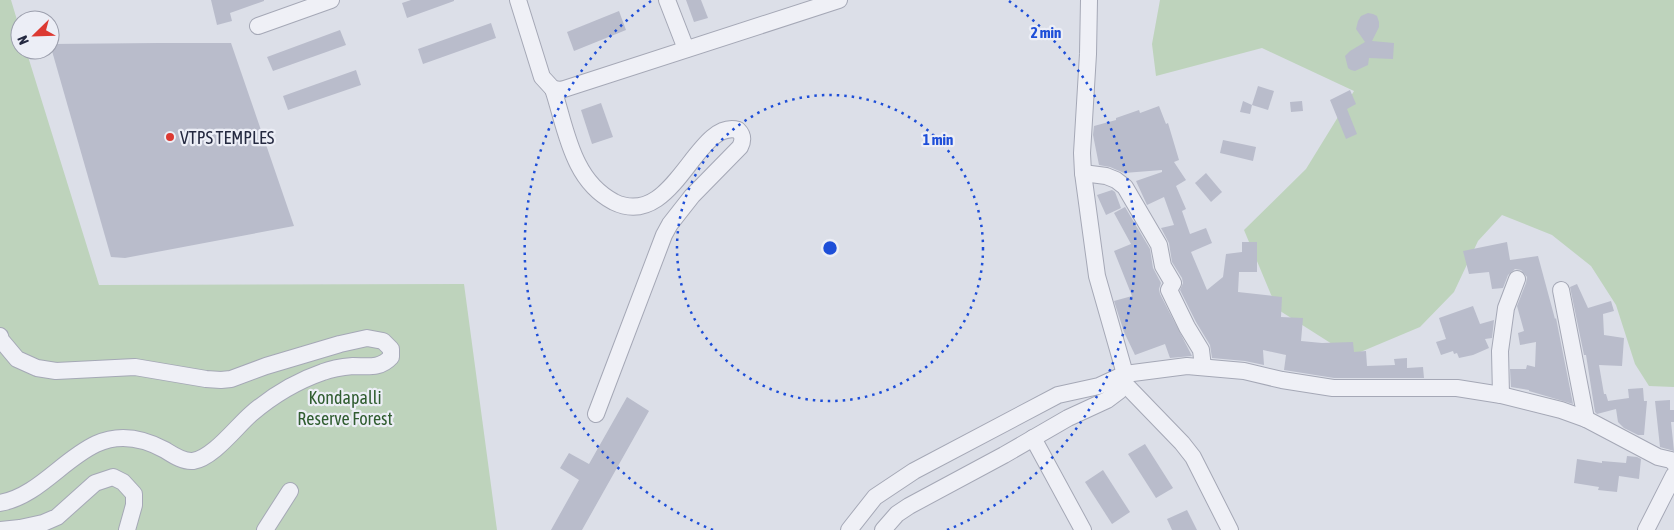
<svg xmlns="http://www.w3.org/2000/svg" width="1674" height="530" font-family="'Asap Condensed',sans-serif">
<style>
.green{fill:#bed3bc}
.building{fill:#b9bccb}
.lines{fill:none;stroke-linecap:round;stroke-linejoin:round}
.minor-casing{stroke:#a5a8b6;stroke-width:18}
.minor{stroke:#eff0f6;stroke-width:16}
.ring{fill:none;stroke:#1d4ed8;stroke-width:2.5;stroke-dasharray:2.5 5}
.poi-dot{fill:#dc3932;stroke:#eceef6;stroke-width:2}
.labels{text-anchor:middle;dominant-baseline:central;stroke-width:4.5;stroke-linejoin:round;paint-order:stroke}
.poi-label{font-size:18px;fill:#242940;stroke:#eceef6;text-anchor:start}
.park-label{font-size:18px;fill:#305d30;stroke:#eceef6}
.centre{fill:#1d4ed8;stroke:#eceef6;stroke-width:2.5}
.ring-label{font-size:15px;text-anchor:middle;font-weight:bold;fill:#1d4ed8;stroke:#eceef6;stroke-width:4.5;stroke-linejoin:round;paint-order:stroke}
</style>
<rect width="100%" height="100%" fill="#dcdfe8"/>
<!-- green -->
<g class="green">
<path d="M0 0H11L20 30V50H26L99 285 464 284 497 530H0Z"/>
<path d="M1160 0H1674V387L1649 386 1635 364 1616 305 1591 266 1552 235 1502 215 1478 241 1454 292 1420 327 1351 356 1277 309 1244 230 1306 169 1354 91 1262 48 1156 76 1152 44Z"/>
</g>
<!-- building -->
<g class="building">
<path d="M211 0H264V1L230 13 232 21 217 25Z"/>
<path d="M411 0H454V1L407 18 402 3Z"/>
<path d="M686 0H701L708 18 694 22Z"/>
<path d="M619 11 626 30 574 51 567 32Z"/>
<path d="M1368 13 1373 14 1377 16 1379 22V27L1372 41 1394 43 1393 59 1369 58 1368 65 1355 71 1351 70 1348 68 1345 56 1350 51 1365 42 1356 29 1358 21 1361 16Z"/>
<path d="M491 23 496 38 423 64 418 49Z"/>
<path d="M340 30 346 45 273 71 267 57Z"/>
<path d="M158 43H231L294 226 125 258 111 257 50 44Z"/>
<path d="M356 70 361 85 288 110 283 96Z"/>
<path d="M1258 86 1274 91 1268 110 1252 105Z"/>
<path d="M1350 90 1356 104 1347 109 1357 134 1346 139 1330 100Z"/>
<path d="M1243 101 1252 105 1250 114 1240 112Z"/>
<path d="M1302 101 1303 111 1291 112 1290 102Z"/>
<path d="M601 103 613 137 592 144 581 110Z"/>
<path d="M1159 106 1166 124 1168 123 1179 160 1174 162 1186 180 1176 186 1186 209 1182 211 1190 234 1206 228 1212 243 1191 252 1207 290 1223 277 1226 254 1242 252V242H1257V272H1239L1238 292 1282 297 1281 317 1303 318 1301 341 1322 343 1353 342 1354 352 1366 351 1367 366 1395 365 1394 359 1407 358V368L1423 367 1424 378H1334L1284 370 1286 355 1263 350 1264 365 1245 361 1212 358 1210 345 1196 322 1180 290 1183 283 1182 278 1172 262 1169 243 1161 228 1174 225 1164 197 1147 205 1136 181 1162 172V170L1124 173 1110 167 1099 165 1093 135 1094 126 1116 120V118L1139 110 1140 113Z"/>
<path d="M1223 140 1256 147 1253 161 1220 153Z"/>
<path d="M1206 173 1222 192 1211 202 1195 183Z"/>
<path d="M1112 190 1115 192 1121 208 1106 215 1097 195Z"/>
<path d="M1125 207 1150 249 1153 268 1161 283 1159 289 1160 294 1192 356 1170 358 1165 344 1135 355 1124 332 1114 301 1132 296 1114 251 1131 244 1114 213Z"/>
<path d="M1507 242 1510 260 1538 256 1555 319 1556 318 1573 404 1529 391V390L1511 387 1510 369H1526L1527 365 1535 367 1536 342 1520 345 1518 333 1524 331 1517 306 1526 283 1527 277 1521 270 1515 269 1508 275 1503 288 1492 289 1489 272 1469 274 1463 251Z"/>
<path d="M1577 284 1588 308 1611 301 1614 311 1603 314 1604 335 1624 338 1622 366 1599 365 1604 394H1606L1608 401 1629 398 1628 389 1643 388 1644 401H1647L1644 435H1638L1624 428 1618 422 1616 409 1597 414 1595 412 1586 355H1584L1570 287Z"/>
<path d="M1473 306 1480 324 1494 320 1492 338 1485 339 1489 348 1473 355 1459 358 1457 353 1454 354 1453 351 1441 355 1436 342 1446 339 1439 318Z"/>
<path d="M627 397 649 411 582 530H551L579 480 560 468 569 453 589 464Z"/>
<path d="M1670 400V410H1674V422H1671L1674 451 1660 447 1655 401Z"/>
<path d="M1145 444 1173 488 1156 498 1128 454Z"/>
<path d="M1627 456 1637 457 1641 459 1639 479 1619 476 1617 492 1598 490 1599 487 1574 483 1577 459 1602 463V461L1626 463Z"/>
<path d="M1103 470 1130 512 1112 524 1085 482Z"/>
<path d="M1187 510 1197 530H1172L1167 519Z"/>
</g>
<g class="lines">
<!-- minor casing -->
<g class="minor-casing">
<g id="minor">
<path d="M518 0 542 77 553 89"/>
<path d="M667 0 686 49"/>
<path d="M258 26 331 0"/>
<path d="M553 89C561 113 566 141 578 164 586 180 599 194 614 202 674 231 696 118 738 130 744 136 743 141 740 147L692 196 670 224 664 235 596 414"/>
<path d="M553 89 561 90 839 0"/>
<path d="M1083 173 1106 176 1116 180 1125 187 1159 245 1163 266 1173 283 1169 290 1187 327 1201 350 1203 367"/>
<path d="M1561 290 1586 419"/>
<path d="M0 336 1 340 17 359 37 368 56 371 135 367 206 379 221 380 231 379 266 366 340 344 367 338 383 341 391 349V357C380 369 368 366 353 366 342 367 333 368 323 372 297 381 272 396 251 414 236 427 213 458 193 461 183 462 173 455 165 450 143 438 120 433 96 444 62 460 38 496 0 503"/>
<path d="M1124 383 1182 443 1193 457 1230 530"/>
<path d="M1501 395 1500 351 1506 308 1517 279"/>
<path d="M1033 438 1083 530"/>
<path d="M0 530 20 528 43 523 57 517 95 483 113 477 123 482 134 494V505L127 530"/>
<path d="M265 530 290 491"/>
<path d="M849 530 875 497 914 471 1058 395 1099 386 1125 374 1187 366 1244 371 1282 380 1333 388H1457L1501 395 1561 410 1586 419 1658 457 1671 460 1674 463"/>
<path d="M883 530 897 514 909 506 1004 455 1068 418 1107 400 1119 391 1124 383 1125 374 1097 276 1083 173 1082 153 1088 54 1089 0"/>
<path d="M1646 530 1674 475"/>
</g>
</g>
<!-- minor -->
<use href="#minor" class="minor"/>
</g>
<!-- distance rings -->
<g class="ring">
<circle cx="830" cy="248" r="153"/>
<path d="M713 530A305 305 0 0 1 651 1M1009 1A305 305 0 0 1 947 530"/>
</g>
<!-- markers -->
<circle class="poi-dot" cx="170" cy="137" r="5"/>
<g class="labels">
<!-- poi labels -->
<g class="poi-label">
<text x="180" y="137">VTPS TEMPLES</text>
</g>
<!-- park labels -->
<g class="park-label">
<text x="345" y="397">Kondapalli<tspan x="345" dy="21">Reserve Forest</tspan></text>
</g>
</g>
<circle cx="830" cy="248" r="8" class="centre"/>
<g class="ring-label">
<text x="1046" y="38">2 min</text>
<text x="938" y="145">1 min</text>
</g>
<!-- north arrow -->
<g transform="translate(35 35) rotate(247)"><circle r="24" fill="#eceef6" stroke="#9c9fad"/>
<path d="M0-4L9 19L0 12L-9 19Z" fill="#dc3932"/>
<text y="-8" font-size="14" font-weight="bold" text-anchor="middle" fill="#242940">N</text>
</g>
</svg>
